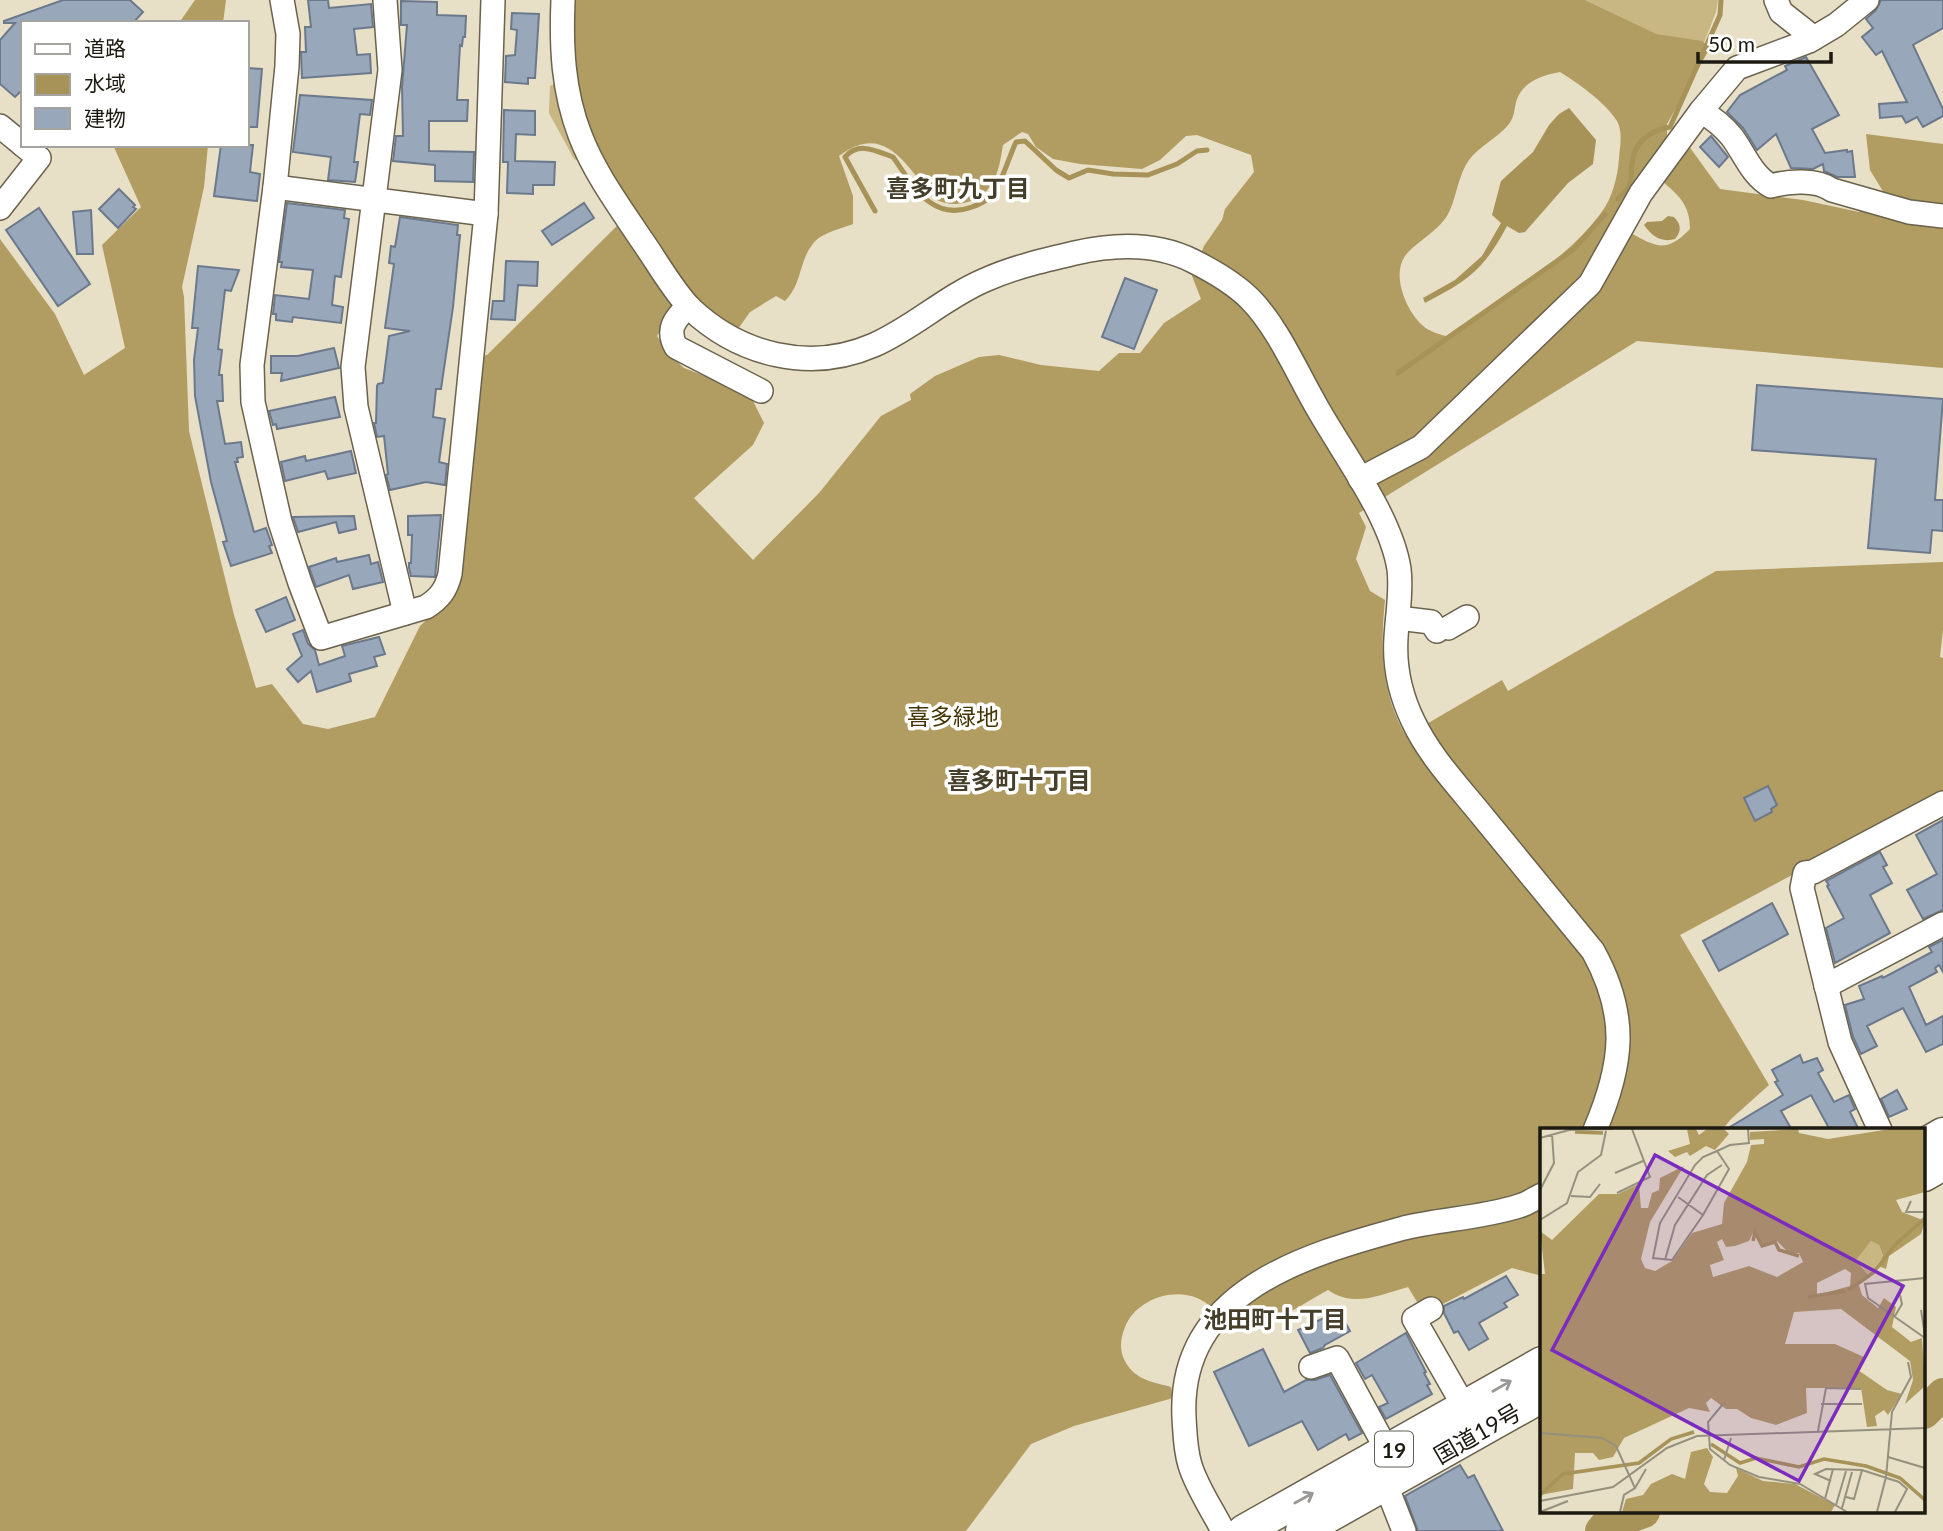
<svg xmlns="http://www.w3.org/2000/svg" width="1943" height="1531" font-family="Lato,'Noto Sans JP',sans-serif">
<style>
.green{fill:#c8b683}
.forest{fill:#b19c61;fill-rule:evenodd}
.water{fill:#a79258}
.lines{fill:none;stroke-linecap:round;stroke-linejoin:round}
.stream{stroke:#a79258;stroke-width:5}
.river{stroke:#a79258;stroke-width:32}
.building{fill:#99a7bb;stroke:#6c798c;stroke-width:2}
.minor-casing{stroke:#6a624d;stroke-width:26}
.highway-casing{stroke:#6a624d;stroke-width:35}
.minor{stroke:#fff;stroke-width:23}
.highway{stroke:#fff;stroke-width:32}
.oneway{stroke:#999894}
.labels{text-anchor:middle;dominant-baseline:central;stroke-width:7;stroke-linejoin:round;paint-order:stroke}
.shield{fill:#fff;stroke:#615f58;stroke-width:2}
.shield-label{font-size:21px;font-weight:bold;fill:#1d1a11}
.park-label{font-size:23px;fill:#443502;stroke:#fff}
.street-label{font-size:23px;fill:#1d1a11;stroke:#fff}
.neighbourhood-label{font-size:24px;font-weight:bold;fill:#453e2a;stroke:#fff}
.inset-river{fill:none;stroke:#a79258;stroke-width:3.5}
.inset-road{fill:none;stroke:#96907e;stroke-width:2}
.view{fill:#7b2cbf;fill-opacity:0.15;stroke:#7b2cbf;stroke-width:3.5}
.inset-edge{fill:none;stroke:#1d1a11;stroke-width:3.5}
</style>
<rect width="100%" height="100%" fill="#e7dfc6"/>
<!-- green -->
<g class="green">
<path d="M1585 0H1718L1716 12 1704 43 1657 34Z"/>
<path d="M557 83 578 156V161L574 159 549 113 550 86Z"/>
</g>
<!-- forest -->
<g class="forest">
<path d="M195 0H226L223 23H179Z"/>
<path d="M574 0H1585L1657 34 1702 41 1710 48 1667 124V135L1688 145 1720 189 1803 200 1859 212 1884 193 1870 170 1866 134 1943 144V368L1637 341 1359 513 1366 527 1356 559 1370 591 1385 600C1380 648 1381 693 1406 736L1502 680 1508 691 1716 571 1943 562V630L1940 657 1943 658V794L1680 935 1769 1085 1731 1119 1722 1130H1542V1276L1512 1268 1441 1305 1433 1296 1419 1305 1408 1287C1379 1295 1354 1308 1328 1290 1315 1297 1268 1326 1257 1328 1230 1332 1219 1307 1197 1298 1171 1287 1135 1301 1125 1327 1120 1340 1119 1351 1126 1363 1136 1380 1153 1382 1171 1387L1173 1398 1074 1426 1031 1444 966 1531H0V239L55 314 84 375 125 348 102 245 141 207 113 145H208L204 187 182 287 184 297 189 431 234 615 256 688 272 684 303 724 328 729 375 717 420 626 434 613 480 356 487 355 634 209C618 185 600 161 590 134 575 95 572 42 574 0ZM1560 72C1579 84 1605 102 1617 121 1623 132 1620 146 1619 158 1618 176 1612 199 1601 213 1563 264 1498 300 1446 336 1438 334 1428 331 1422 325 1407 311 1391 276 1405 256 1416 241 1441 231 1450 210 1457 194 1458 176 1469 160 1479 146 1498 138 1509 124 1515 116 1514 108 1517 99 1524 81 1543 75 1560 72ZM1022 132 1028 134 1036 147 1053 159 1080 164 1142 169 1160 160 1186 136 1197 135 1251 155 1254 172 1225 209 1222 220 1204 246 1192 276 1201 299 1164 323 1140 353H1119L1099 371 1041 365 999 355 979 357 935 376 910 394 911 400 881 416 819 493 753 560 694 498 753 445 764 423 753 401 742 390 684 368 669 354 657 336 668 315 735 333 750 312 776 296 785 301C802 284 799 262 812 245 820 233 840 229 853 224V196L839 156C886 120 907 168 935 199 955 210 982 202 993 182 999 171 1001 157 1003 145ZM1661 180C1678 195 1690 204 1690 229 1666 254 1656 247 1627 231Z"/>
</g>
<!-- water -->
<g class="water">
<path d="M1569 108 1596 140 1593 164 1568 183 1525 232 1519 233 1507 226C1484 270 1467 281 1425 303L1423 298 1455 280 1482 256 1501 223 1492 215 1501 181 1533 152 1549 125 1559 114Z"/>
<path d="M1668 216 1674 217C1681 224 1682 231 1675 239 1661 243 1652 236 1644 225L1647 222 1662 221Z"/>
</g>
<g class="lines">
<!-- stream -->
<g class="stream">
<path d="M1618 199C1621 196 1627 191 1629 186 1632 181 1631 170 1632 164 1634 142 1649 131 1670 127L1720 15 1721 0"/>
<path d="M875 211 845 157C859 141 876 151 893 157 913 185 931 222 972 207 983 203 992 198 997 187 1005 173 1009 157 1016 142L1025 141 1056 170 1069 178 1088 170 1113 174 1148 175 1177 164 1197 151 1207 150"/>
<path d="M1398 373 1574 249 1605 214"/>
</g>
<!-- river -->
<g class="river">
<path d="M1924 1413 1943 1394"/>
<path d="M1601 1531 1605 1526 1644 1512"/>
</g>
</g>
<!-- building -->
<g class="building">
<path d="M63 0H130L143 12 133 23H23V89L15 97 0 84V40L15 23H4V21Z"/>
<path d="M308 0H328L329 8 371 4 373 27 354 29 357 55 370 54 371 73 302 78 301 52H306L305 27H311Z"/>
<path d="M1881 0H1943V28L1913 45 1943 109V116L1923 127 1917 117 1906 123 1902 116 1880 118 1879 104 1907 102 1882 51 1876 55 1862 37 1873 28 1866 19 1876 10Z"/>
<path d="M401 1 437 2V15L466 16 465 37H463L462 46 460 45 457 100H468L467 121H429V151L474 152 473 182 435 181V165L393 161 396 136H403L402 87 407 25H401Z"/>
<path d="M512 13 539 14 535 78H528V84L505 82 506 56 515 55 517 30 511 29Z"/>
<path d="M1806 57 1839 115 1812 129 1825 153 1847 150V152L1852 151 1855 177H1837L1824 171 1823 164 1813 169 1791 168 1776 134 1757 150 1743 128 1727 112 1740 95 1787 70 1785 66Z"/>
<path d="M247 68 262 69 257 127H247Z"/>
<path d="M300 95 372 100 370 115 360 114 354 162H358L355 182 328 180 331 157 293 152Z"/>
<path d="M504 110 535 111V135L516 134 515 161 555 162 554 185H533V194L507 193 508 162H503Z"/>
<path d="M1711 136 1728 157 1719 167 1700 147Z"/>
<path d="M221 145H253L250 172 260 174 257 201 214 196Z"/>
<path d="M119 189 135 205 133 207 136 209 118 228 99 209Z"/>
<path d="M287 203 345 210 344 218 349 219 341 277 335 276 332 305 343 307 341 323 293 317 292 322 276 320V314H273L275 295 309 299 313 270 281 267 282 262H279Z"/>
<path d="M584 203 594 218 552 245 542 231Z"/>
<path d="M39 208 90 284 58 306 6 230Z"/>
<path d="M91 210 93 254H77L73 212Z"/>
<path d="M400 217 458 225 457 235H460L453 307 441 389H436L433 417 445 419 439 462 447 464 445 485 426 482 390 490 386 475 388 474 384 436 377 437 374 423H376L377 386 378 384 383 383 389 336 410 331 385 328 394 264 389 263 391 246 395 247Z"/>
<path d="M506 261 538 262 537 286 518 285 515 320 491 319 493 301H504Z"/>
<path d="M198 266 239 270 231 291 225 290 218 349 222 350 219 375H222L223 401H217L225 444 241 442 243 457 237 458 238 462H235L254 532 266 528 272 545 269 546 272 553 231 566 223 542 227 541 211 482 195 396 194 360 198 328H192Z"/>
<path d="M1125 278 1157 290 1134 349 1102 337Z"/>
<path d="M334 348 339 368 281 381 282 373H271V356H298Z"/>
<path d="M1757 385 1943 399 1935 500H1943V531L1932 530 1930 553 1868 548 1876 459 1752 450Z"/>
<path d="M335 397 340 417 277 429 276 424 273 425 269 411Z"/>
<path d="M351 451 356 473 328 479 325 471 285 481 281 462 305 456 306 461Z"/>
<path d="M441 515 435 577 411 576 409 568V563H411L412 535H408V516Z"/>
<path d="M354 516 356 529 339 533 336 522 298 532 293 517Z"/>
<path d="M369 555 371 564 378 562 383 582 353 589 349 575 316 587 309 567 336 558 337 562Z"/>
<path d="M286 597 295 620 266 632 256 610Z"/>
<path d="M303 630 308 644 315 650 319 665 345 656 342 646 379 637 385 654 374 657 377 666 349 674 351 681 317 692 311 671 298 682 287 669 302 656 293 634Z"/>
<path d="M1768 786 1777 805 1771 809 1772 812 1755 821 1744 798Z"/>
<path d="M1943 820V910L1923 919 1907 890 1937 874 1916 835Z"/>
<path d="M1880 852 1887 865 1883 867 1892 883 1870 895 1890 933 1835 963 1826 928 1844 918 1827 886 1829 885 1826 881Z"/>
<path d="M1772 903 1788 934 1719 971 1703 941Z"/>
<path d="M1943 940V972L1939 965 1935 968 1937 972 1909 987 1926 1025 1943 1016V1044L1926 1052 1903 1008 1867 1026 1877 1046 1861 1054 1853 1037 1845 1005 1864 999 1859 986 1882 976 1883 978 1932 952 1929 947Z"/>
<path d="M1800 1055 1803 1063 1817 1058 1823 1070 1818 1073 1834 1102 1849 1095 1855 1109 1850 1112 1859 1130H1830L1811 1095 1781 1111 1792 1130H1725L1783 1095 1775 1082 1778 1081 1772 1070Z"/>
<path d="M1897 1090 1907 1109 1889 1117 1881 1099Z"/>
<path d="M1506 1276 1518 1295 1504 1303 1507 1307 1479 1323 1488 1339 1469 1350 1458 1331 1454 1333 1444 1313V1306L1463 1297 1464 1299Z"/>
<path d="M1339 1311 1350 1331 1325 1345 1323 1348 1310 1353 1298 1330Z"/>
<path d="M1406 1333 1426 1372 1424 1373 1430 1384 1427 1385 1432 1394 1386 1419 1379 1407 1388 1403 1372 1375 1365 1379 1356 1363Z"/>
<path d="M1263 1349 1284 1392 1306 1380H1315L1330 1375 1362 1433 1349 1440 1346 1434 1318 1450 1302 1421 1249 1446 1214 1372Z"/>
<path d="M1460 1465 1468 1478 1474 1475 1503 1531H1418L1405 1496Z"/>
</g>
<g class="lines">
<!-- minor casing -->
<g class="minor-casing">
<g id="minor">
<path d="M282 0 288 34 287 66 275 187 252 365 253 402 280 522 300 583 321 638 426 607C440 598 446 590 450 574L486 214 493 0"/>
<path d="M385 0 390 70 353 367 356 407 405 613"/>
<path d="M563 0C561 47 563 91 580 135 594 172 619 206 641 239 656 260 673 291 691 309 740 355 810 373 874 345 913 328 945 297 985 280 1014 267 1045 260 1075 253 1114 244 1157 243 1193 261 1213 271 1234 283 1250 299 1278 327 1298 375 1318 409 1344 455 1391 517 1399 569 1402 592 1397 616 1396 638 1394 668 1400 694 1413 721 1430 757 1459 787 1484 818 1520 862 1557 907 1593 951 1629 1016 1623 1064 1595 1130"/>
<path d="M1776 0 1781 12 1814 38"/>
<path d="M1701 111C1713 118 1723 126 1732 137 1744 153 1752 176 1771 186 1788 181 1817 179 1832 190L1909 212 1943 216"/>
<path d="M0 126 23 145"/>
<path d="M275 187 486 214"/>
<path d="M0 208 39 158 23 145"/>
<path d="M688 306C675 319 666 329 676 347L761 391"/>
<path d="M1360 479 1421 447 1590 284 1641 193 1701 111 1737 68 1809 41 1836 25 1867 0"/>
<path d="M1398 618 1431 622 1437 631"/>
<path d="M1448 628 1467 617"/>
<path d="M1826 986 1943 924"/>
<path d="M1880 1130 1840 1042 1802 888 1805 873 1813 872 1943 803"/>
<path d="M1431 1309 1414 1319 1465 1408"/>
<path d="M1311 1367 1337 1358 1388 1452"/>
<path d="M1386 1485 1404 1531"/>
<path d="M1223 1531C1212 1509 1197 1488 1190 1465 1185 1449 1185 1433 1184 1417 1178 1291 1305 1255 1404 1228 1441 1219 1482 1218 1519 1206 1527 1204 1535 1198 1542 1195"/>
</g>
</g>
<!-- highway casing -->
<g class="highway-casing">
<g id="highway">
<path d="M1924 1145 1943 1134"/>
<path d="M1924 1175 1943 1164"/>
<path d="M1244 1531 1542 1363"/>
<path d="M1302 1531 1542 1396"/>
</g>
</g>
<!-- minor -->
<use href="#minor" class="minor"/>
<!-- highway -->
<use href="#highway" class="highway"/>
</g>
<!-- one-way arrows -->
<defs><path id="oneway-shaft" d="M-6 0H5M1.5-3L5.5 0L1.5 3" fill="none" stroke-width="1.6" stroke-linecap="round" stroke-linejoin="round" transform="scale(1.75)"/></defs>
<g class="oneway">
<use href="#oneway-shaft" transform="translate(1502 1386) rotate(-30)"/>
<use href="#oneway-shaft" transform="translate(1304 1498) rotate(-29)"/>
</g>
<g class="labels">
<!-- shield labels -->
<rect class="shield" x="1375" y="1431.5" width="38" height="35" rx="5"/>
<g class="shield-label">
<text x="1394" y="1449">19</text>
</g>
<!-- park labels -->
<g class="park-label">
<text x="953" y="716">喜多緑地</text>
</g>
<!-- street labels -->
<g class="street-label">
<text transform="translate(1477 1433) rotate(-30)">国道19号</text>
</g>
<!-- neighbourhood labels -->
<g class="neighbourhood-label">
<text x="958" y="187">喜多町九丁目</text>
<text x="1019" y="779">喜多町十丁目</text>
<text x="1275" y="1318">池田町十丁目</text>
</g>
</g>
<!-- overview -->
<g transform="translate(1540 1128)">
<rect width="385" height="385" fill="#e7dfc6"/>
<path d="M331 113 339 117 343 129 329 148 316 130Z" fill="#c8b683"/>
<path d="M147 1H156L159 7 167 1H184L189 6 175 22 166 18 150 28 147 24 135 29 128 23 150 16ZM258 1 259 5 288 11 350 1H385V64L356 72 362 84 385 93 381 106 349 128 346 141 338 138 343 128 339 117 331 113 316 132 330 149 319 157 322 167 338 180 344 170 356 179 352 199 371 214 382 210 385 258 365 276 373 252 370 233 301 181 254 184 245 216H295L326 230 318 242 347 262 362 266 348 287 344 282 335 288 337 298 327 299 321 260H266L267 285 236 297 211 290 197 281H186L171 270 166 275 170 284 149 280 84 310 73 329 59 332 53 325H35L33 361 0 367V146H5L0 103 12 112 59 66H78L99 56 101 80H108L112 65 119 62 120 50 144 38 110 94 101 131 105 140 115 143 132 133 152 105 182 96 184 75 207 34 211 17 224 16V11L210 12V4ZM214 103 222 117 237 113 249 125H259L263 134 237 149 209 138 173 149 170 137 184 132 177 114 182 111 186 119 195 118 209 113ZM305 141 311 145 310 158 277 167V155ZM167 320 173 329 164 356 170 364 187 365 198 348 196 340 223 353 255 356 295 377 291 384H82L86 371 103 367 111 356 132 346 145 351 151 324Z" fill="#b19c61" fill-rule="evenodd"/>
<path class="inset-river" d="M35 4 63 5M213 113 215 104 222 118 235 114 239 122 259 128M308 162 333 145 356 116 385 90M268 169 305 163M171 316 200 335 216 330 259 339 284 331 326 338 360 350 385 372M0 367 23 346 99 335 131 311 154 304"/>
<path class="inset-road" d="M0 10 29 2 73 1M177 23 189 41 163 87 132 132 113 130 120 95 155 37 163 29 177 23 190 17 209 15 208 1M75 45 103 33M0 62 14 35 12 6M77 65 110 49 92 1M31 68 50 69 60 56M138 69 163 87M371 73 366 84H385M0 92 27 75 38 44 61 27 66 3M125 132 135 97 167 47 182 37M385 150 325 156 328 170 385 210M381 182 385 207M355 188 362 176 360 167M183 276 168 294 170 321 190 337 219 349 260 356 307 384M281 276H322M278 303 286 260 321 261M0 305 62 310 76 318 95 360 84 367 80 384M348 329 385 340M184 332 191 310M291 353 275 346 286 341 322 342 359 354 367 361 355 384M95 360 106 341M306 369 314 371 322 342M285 371 293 341M0 373 73 359 127 320 157 308 385 300M296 377 306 343M302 380 312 344M0 384 28 373M337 384 346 349 352 284 371 249 368 234"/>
<path class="view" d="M115 27 363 158 259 353 12 222Z"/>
<rect width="385" height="385" class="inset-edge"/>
</g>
<!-- legend -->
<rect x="21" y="21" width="228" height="126" fill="#ffffff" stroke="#a5a3a0" stroke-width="2"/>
<rect x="35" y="44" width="35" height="10" fill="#ffffff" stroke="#a5a3a0" stroke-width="2"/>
<text x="84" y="56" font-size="21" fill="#1d1a11">道路</text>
<rect x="35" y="74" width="35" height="21" fill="#a79258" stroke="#a5a3a0" stroke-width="2"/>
<text x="84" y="91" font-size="21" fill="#1d1a11">水域</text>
<rect x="35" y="108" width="35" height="21" fill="#99a7bb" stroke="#a5a3a0" stroke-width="2"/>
<text x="84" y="126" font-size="21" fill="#1d1a11">建物</text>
<!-- scale -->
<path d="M1698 52v10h133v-10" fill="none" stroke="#1d1a11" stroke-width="3.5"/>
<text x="1708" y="52" font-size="21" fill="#1d1a11" stroke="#ffffff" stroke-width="5" paint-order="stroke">50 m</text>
</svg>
